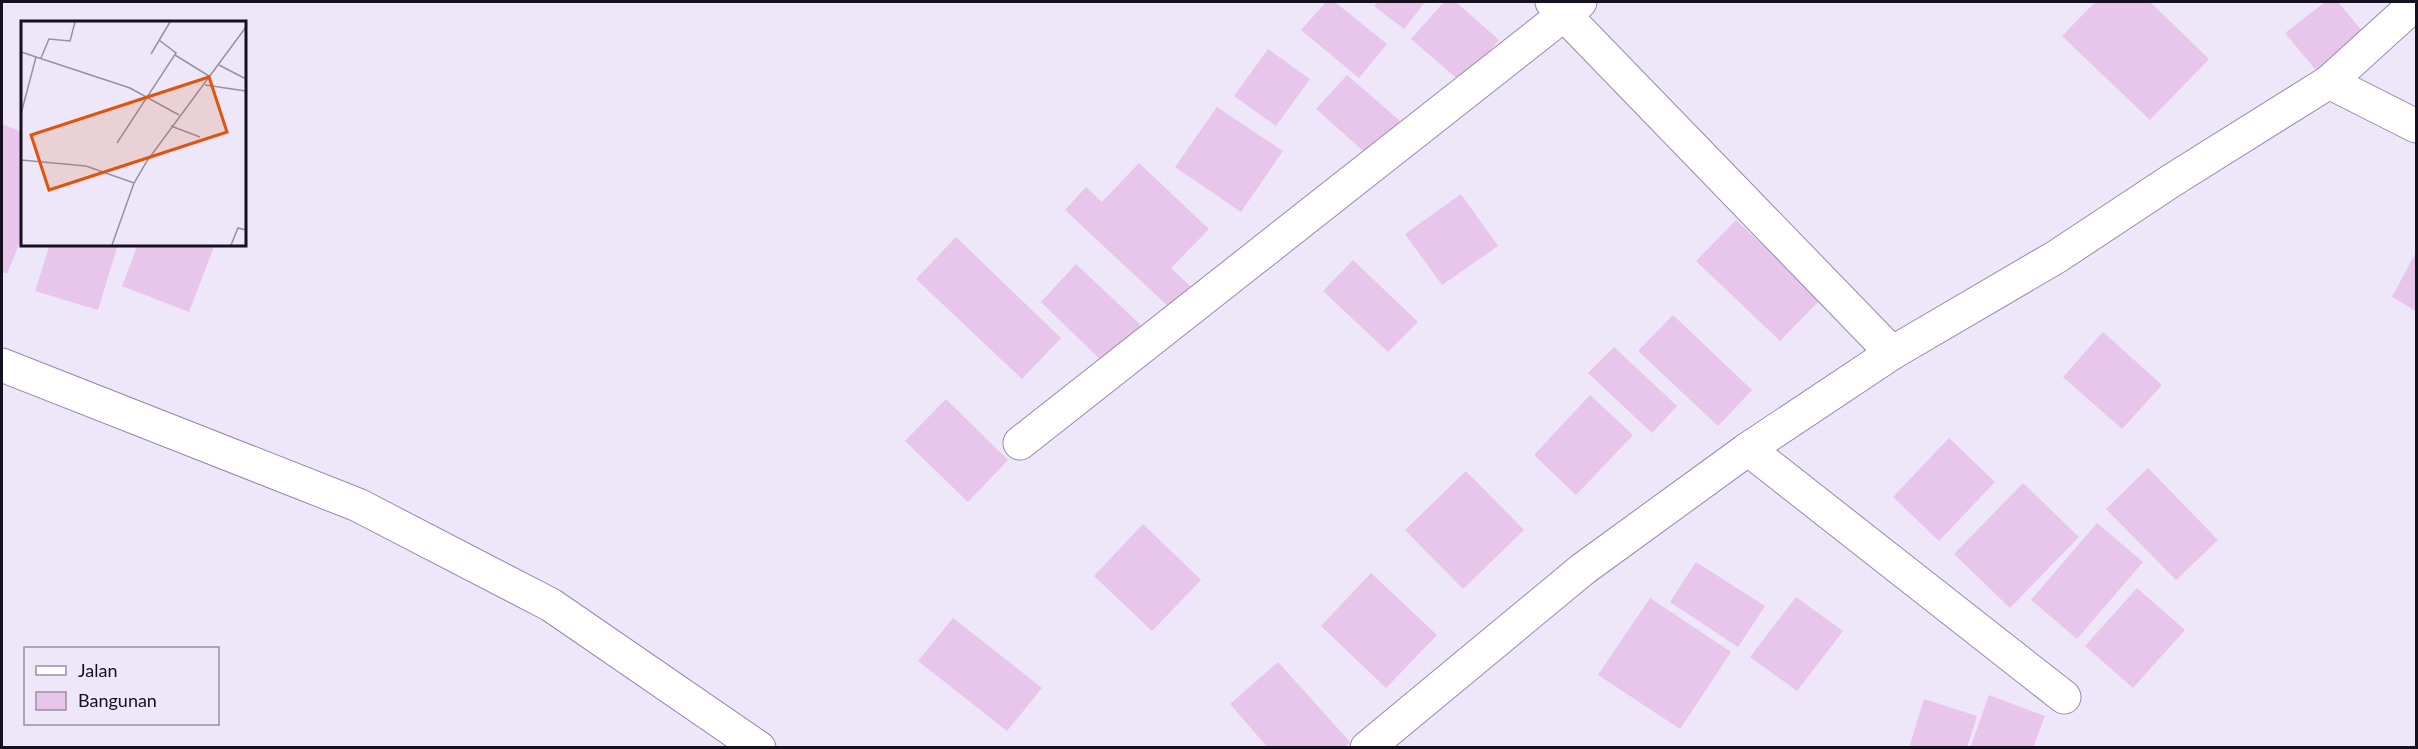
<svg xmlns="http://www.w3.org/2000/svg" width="2418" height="749" font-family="Lato,sans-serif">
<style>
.building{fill:#e8c6ec}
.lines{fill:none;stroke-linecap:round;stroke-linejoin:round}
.minor-casing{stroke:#9888b0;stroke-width:35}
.minor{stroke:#fff;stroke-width:33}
.inset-road{fill:none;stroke:#9791a2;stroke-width:1.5}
.view{fill:#de550d;fill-opacity:0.15;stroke:#de550d;stroke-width:3}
.inset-edge{fill:none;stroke:#16101f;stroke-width:3}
</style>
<rect width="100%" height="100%" fill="#ede7f9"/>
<!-- building -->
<g class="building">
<path d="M1326 2H1335L1387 44 1359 78 1301 30Z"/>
<path d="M1378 2H1425L1404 29 1374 6Z"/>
<path d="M1444 2H1456L1499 40 1462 83 1411 39Z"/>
<path d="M2095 2H2150L2209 59 2150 120 2062 36Z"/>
<path d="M2325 2H2338L2367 37 2319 74 2285 33Z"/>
<path d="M1268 49 1310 79 1276 126 1234 96Z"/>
<path d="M1347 75 1400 121 1369 156 1316 109Z"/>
<path d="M1217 107 1283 151 1241 212 1175 167Z"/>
<path d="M2 124 22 132V237L7 274 2 272Z"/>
<path d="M1139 163 1209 229 1171 268 1191 287 1171 309 1065 210 1086 187 1102 202Z"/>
<path d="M1461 194 1498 246 1442 285 1405 234Z"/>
<path d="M1736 220 1821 299 1780 341 1696 261Z"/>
<path d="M956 237 1061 338 1022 379 916 279Z"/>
<path d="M50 244H118L98 310 35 291Z"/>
<path d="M138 244H215L189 312 122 286Z"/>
<path d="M2416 252V311L2392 297Z"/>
<path d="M1353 260 1418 322 1388 352 1323 291Z"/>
<path d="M1076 264 1146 330 1109 368 1041 302Z"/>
<path d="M1673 315 1752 390 1718 426 1638 351Z"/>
<path d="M2103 332 2162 385 2122 429 2063 377Z"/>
<path d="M1614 347 1677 406 1652 433 1588 373Z"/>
<path d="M1590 395 1633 435 1576 495 1534 455Z"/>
<path d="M946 399 1008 460 968 502 905 441Z"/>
<path d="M1949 438 1995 482 1939 541 1893 497Z"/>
<path d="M2148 468 2218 540 2176 580 2106 509Z"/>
<path d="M1466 471 1524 530 1463 589 1405 530Z"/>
<path d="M2023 483 2079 537 2010 608 1954 554Z"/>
<path d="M2097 523 2143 562 2077 639 2031 600Z"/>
<path d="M1143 524 1201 580 1152 631 1094 576Z"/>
<path d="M1696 562 1765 606 1738 647 1670 602Z"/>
<path d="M1371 573 1437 635 1386 688 1321 626Z"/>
<path d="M2137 588 2185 630 2133 688 2085 646Z"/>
<path d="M1796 597 1843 631 1797 691 1750 657Z"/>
<path d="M1650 598 1731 652 1680 729 1598 675Z"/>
<path d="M953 618 1042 688 1007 731 918 661Z"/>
<path d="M1278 662 1350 742 1344 748H1268L1230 704Z"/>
<path d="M1989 695 2045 716 2033 748H1970Z"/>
<path d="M1924 699 1977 716 1967 748H1909Z"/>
</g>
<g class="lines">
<!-- minor casing -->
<g class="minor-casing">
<g id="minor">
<path d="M1552 2 1892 353"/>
<path d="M2329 82 2416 126"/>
<path d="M2 365 358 505 551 605 759 748"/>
<path d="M1020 443 1580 2"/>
<path d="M1748 449 2064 697"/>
<path d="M1367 748 1583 569 1748 449 1892 353 2056 257 2174 179 2329 82 2416 3"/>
</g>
</g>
<!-- minor -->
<use href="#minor" class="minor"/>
</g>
<!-- overview -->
<g transform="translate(21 21)">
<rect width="225" height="225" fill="#ede7f9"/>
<path class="inset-road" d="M0 31 109 67 158 94M130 33 149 1M154 34 188 55M20 37 28 18 49 20 54 1M198 44 225 58M184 64 225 70M0 93 15 36M150 105 179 116M96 122 155 32 138 19M0 139 65 145 113 162M91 224 113 162 126 140 225 6M210 224 217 207 225 209"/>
<path class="view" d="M188 56 206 111 28 169 10 114Z"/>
<rect width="225" height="225" class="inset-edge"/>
</g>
<!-- border -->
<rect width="2418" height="749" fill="none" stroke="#16101f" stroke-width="6"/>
<!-- legend -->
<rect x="24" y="647" width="195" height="78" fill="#ede7f9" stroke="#9791a2" stroke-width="1.5"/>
<rect x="36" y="666" width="30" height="9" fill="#ffffff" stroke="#9791a2" stroke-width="1.5"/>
<text x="78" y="677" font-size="18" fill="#16101f">Jalan</text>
<rect x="36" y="692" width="30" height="18" fill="#e8c6ec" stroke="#9791a2" stroke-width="1.5"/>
<text x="78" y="707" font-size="18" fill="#16101f">Bangunan</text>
</svg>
